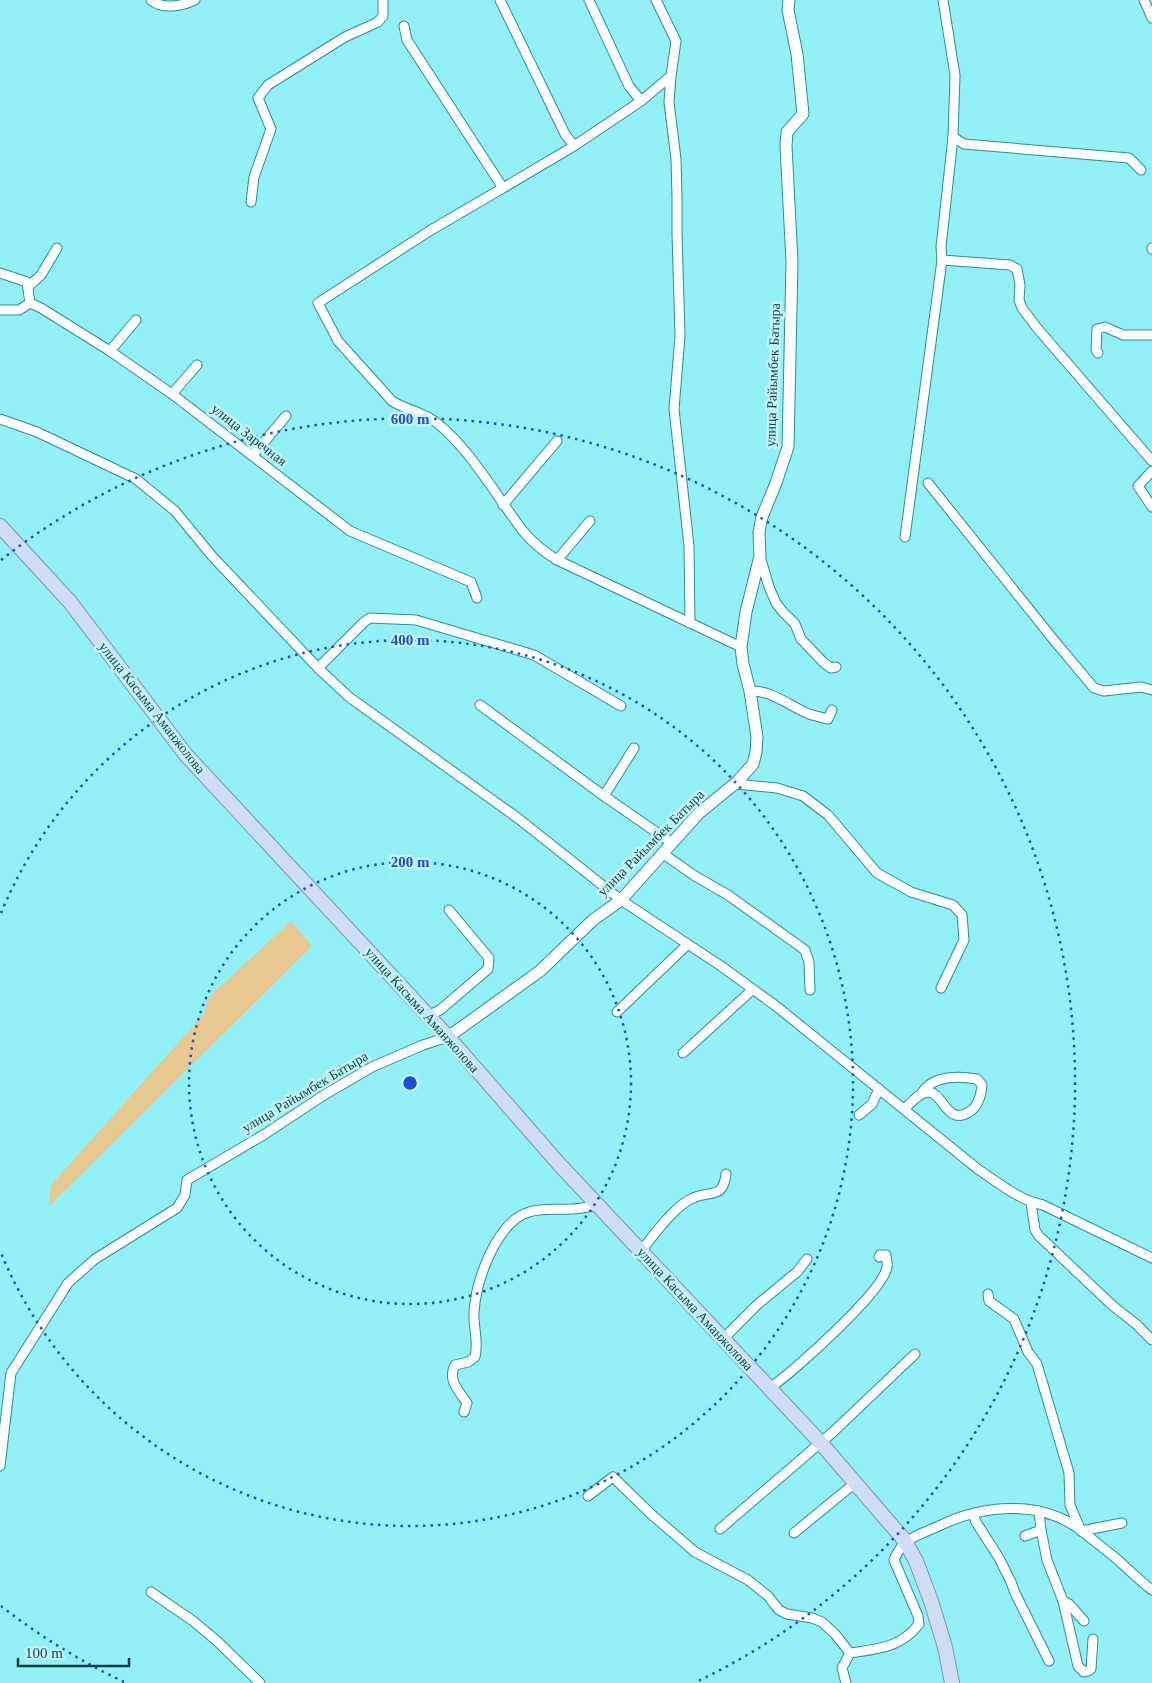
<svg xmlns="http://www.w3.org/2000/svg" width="1152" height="1683" font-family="'Times New Roman',serif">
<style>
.green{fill:#e7c890}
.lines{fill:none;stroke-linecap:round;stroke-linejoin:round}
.minor-casing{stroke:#2b8e95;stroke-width:11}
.tertiary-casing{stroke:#2b8e95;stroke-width:13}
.primary-casing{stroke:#7997b4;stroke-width:16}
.minor{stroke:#fff;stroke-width:9}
.tertiary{stroke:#fff;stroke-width:11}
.primary{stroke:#cfddf7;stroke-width:14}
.ring{fill:none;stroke:#1d4ed8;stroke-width:2.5;stroke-dasharray:2.5 5}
.labels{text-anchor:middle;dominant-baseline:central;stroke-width:5;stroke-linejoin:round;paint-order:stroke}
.street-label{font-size:14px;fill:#163e41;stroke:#c2f6fa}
.centre{fill:#1d4ed8;stroke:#c2f6fa;stroke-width:2.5}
.ring-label{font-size:15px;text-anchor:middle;font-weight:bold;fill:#1d4ed8;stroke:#c2f6fa;stroke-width:5;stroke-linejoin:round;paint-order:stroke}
</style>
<rect width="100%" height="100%" fill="#93f0f7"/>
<!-- green -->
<path class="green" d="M291 921 312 946 49 1206 51 1185 203 1015 209 997Z"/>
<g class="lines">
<!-- minor casing -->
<g class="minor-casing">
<g id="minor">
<path d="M151 0C163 10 182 6 195 0"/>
<path d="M500 0 565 134 574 146 503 188"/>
<path d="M656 0 676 41 671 76 669 102 676 159 677 198V233L680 336 674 409 689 546 690 623"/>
<path d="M1144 0 1152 18"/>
<path d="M404 26 407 40 503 188 431 230 318 303 338 341 392 401C406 410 424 412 437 423 470 449 497 497 523 531 533 543 544 552 557 560L741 647"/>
<path d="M641 101 671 76"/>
<path d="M953 137 964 144 1129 158 1141 170"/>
<path d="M574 146 641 101 629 86 589 0"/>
<path d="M251 202 254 177 271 129 258 98 268 85 345 37 378 22 383 16V0"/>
<path d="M1152 248V249"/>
<path d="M942 260 1010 265 1017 269 1020 285 1019 300 1022 308 1037 328 1152 461"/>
<path d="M0 273 27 282 30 303"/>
<path d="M29 286 41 275 57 248"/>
<path d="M0 310H19L30 303 41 308 110 351 172 394 350 531 471 582 477 598"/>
<path d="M110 351 136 320"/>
<path d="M1098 353 1096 350 1097 329 1105 327 1123 335H1152"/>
<path d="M172 394 197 365"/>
<path d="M0 419 37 432 136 479 175 511 212 556 318 668 349 697 519 819 621 900 721 966 776 1006 979 1170C999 1183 1019 1200 1043 1205L1152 1258"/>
<path d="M253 455 286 416"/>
<path d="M1152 471 1138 486 1152 507"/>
<path d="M928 483 1053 639 1094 688 1104 691 1141 687 1152 690"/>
<path d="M503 505 557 441"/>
<path d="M905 537 942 260 941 247 953 137 955 75 943 0"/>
<path d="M760 556 769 587 776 603 783 612 795 624 801 639 824 663 831 668 836 667"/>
<path d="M557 560 590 521"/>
<path d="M318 668 364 622 370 618 416 620 534 655 621 706"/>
<path d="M750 691C772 690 789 706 809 714 815 716 821 717 828 719L832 710"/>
<path d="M480 705 604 796 672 843"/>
<path d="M735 784 777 788 803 796 828 815 877 873 911 892 953 905 962 915 964 940 941 988"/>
<path d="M604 796 634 748"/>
<path d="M662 853 695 876 728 895 805 950 809 962 810 990"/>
<path d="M617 1012 688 944"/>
<path d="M428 1016 440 1010 488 969 489 958 449 910"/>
<path d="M683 1053 752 990"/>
<path d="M904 1109C911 1103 919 1092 929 1092 943 1093 947 1126 969 1112 978 1107 981 1096 982 1085L977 1079C960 1076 932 1075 922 1093"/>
<path d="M859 1115 872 1104 879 1089"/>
<path d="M1031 1203 1035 1230 1039 1236 1113 1306 1136 1324 1152 1340"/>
<path d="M641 1251C654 1235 674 1206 693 1198 710 1190 723 1200 726 1174"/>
<path d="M988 1294 989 1301 1014 1319 1028 1352 1037 1364 1069 1473 1070 1505 1081 1531 1122 1523"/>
<path d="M723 1339 758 1304 797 1272 807 1259"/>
<path d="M770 1388C793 1372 884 1291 887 1267 888 1263 886 1259 886 1255H880L879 1257"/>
<path d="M464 1412 467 1403C459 1391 447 1380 455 1365L468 1362 475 1357C479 1341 473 1328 474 1312 476 1281 496 1222 529 1212 542 1208 557 1210 571 1209 580 1209 588 1207 597 1205"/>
<path d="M0 1466 11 1373 68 1283 95 1259 177 1208 185 1195 187 1180 265 1134 324 1095 372 1067 423 1045 448 1037"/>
<path d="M588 1496 613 1477 651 1514 695 1552 748 1580 768 1596 779 1610 787 1614 812 1618 822 1622 835 1634 850 1653C877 1649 901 1648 919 1624L918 1616 894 1560C903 1537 920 1535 941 1525 985 1504 1042 1500 1082 1531 1094 1541 1106 1550 1118 1560 1129 1570 1140 1581 1152 1590"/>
<path d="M1039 1511 1041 1530 1047 1560 1063 1601 1078 1666 1084 1672 1088 1671 1091 1669 1093 1639"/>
<path d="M973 1514 976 1522 999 1558 1011 1582 1015 1593 1049 1661"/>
<path d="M720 1529 833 1432 915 1354"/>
<path d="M794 1533 855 1483"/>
<path d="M1025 1536 1041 1530"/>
<path d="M151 1592 193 1621 217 1641 260 1683"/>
<path d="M1063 1601 1069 1604 1084 1621"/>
<path d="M846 1683 842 1668 850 1653"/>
</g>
</g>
<!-- tertiary casing -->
<g class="tertiary-casing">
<path id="tertiary" d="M448 1037 540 971 593 920 621 900 699 813 737 782 753 764 756 752 757 737 750 691 743 664 741 647 746 612 760 556 759 532 762 517 776 483 788 447 792 262 786 146 787 132 803 114 797 54 788 10 789 0"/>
</g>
<!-- primary casing -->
<g class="primary-casing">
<path id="primary" d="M0 526 70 602 186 755 448 1037 559 1164 820 1442 905 1541 916 1561 931 1601 945 1647 952 1683"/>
</g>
<!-- minor -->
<use href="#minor" class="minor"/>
<!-- tertiary -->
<use href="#tertiary" class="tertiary"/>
<!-- primary -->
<use href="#primary" class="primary"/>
</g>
<!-- distance rings -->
<g class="ring">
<circle cx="410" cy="1083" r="221"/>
<path d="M1 913A443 443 0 1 1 1 1253"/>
<path d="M124 1682A664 664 0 0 1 1 1606M1 560A664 664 0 1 1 696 1682"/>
</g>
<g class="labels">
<!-- street labels -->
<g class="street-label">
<text transform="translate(773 375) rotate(-88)">улица Райымбек Батыра</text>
<text transform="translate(249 435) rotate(38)">улица Заречная</text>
<text transform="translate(152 708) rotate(52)">улица Касыма Аманжолова</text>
<text transform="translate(651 843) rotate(-45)">улица Райымбек Батыра</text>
<text transform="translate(422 1010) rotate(48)">улица Касыма Аманжолова</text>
<text transform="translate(305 1092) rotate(-31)">улица Райымбек Батыра</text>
<text transform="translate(695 1309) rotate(47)">улица Касыма Аманжолова</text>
</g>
</g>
<circle cx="410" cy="1083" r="8" class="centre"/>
<g class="ring-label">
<text x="410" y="424">600 m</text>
<text x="410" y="645">400 m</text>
<text x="410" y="867">200 m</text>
</g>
<!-- scale -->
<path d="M18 1658v8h111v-8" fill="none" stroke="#163e41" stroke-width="2.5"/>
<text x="25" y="1658" font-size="15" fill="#163e41" stroke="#c2f6fa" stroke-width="4" paint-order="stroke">100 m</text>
</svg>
